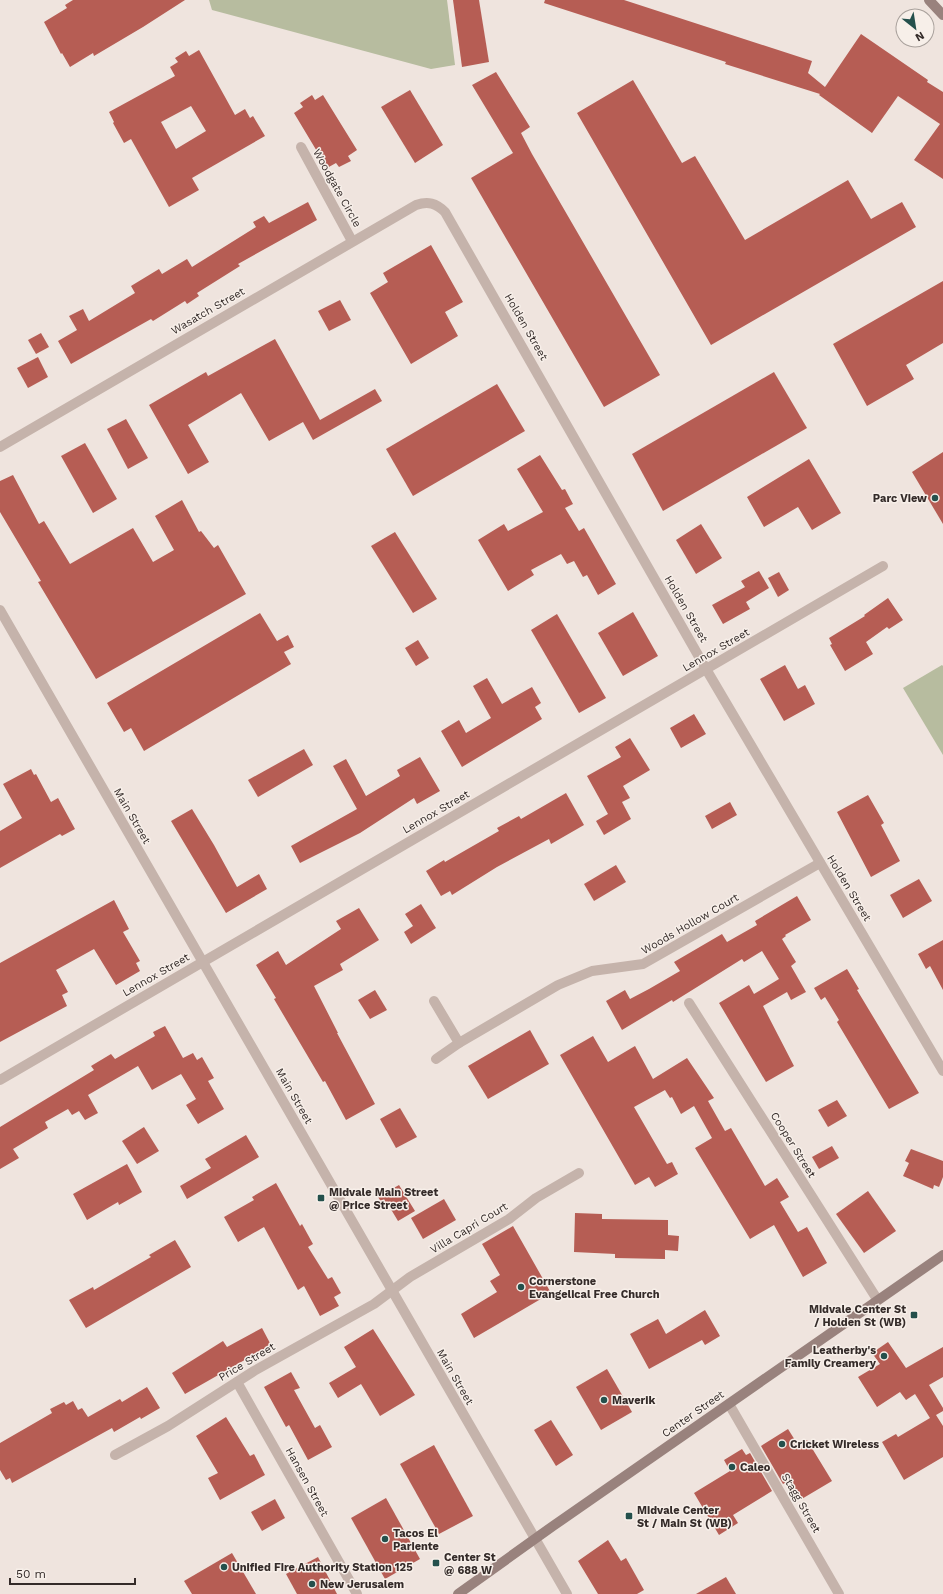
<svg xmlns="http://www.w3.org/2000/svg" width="943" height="1594" font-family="'Work Sans',sans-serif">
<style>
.green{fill:#b7bc9f}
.building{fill:#b65d54;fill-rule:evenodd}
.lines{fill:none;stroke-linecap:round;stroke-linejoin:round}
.minor{stroke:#c5b3ab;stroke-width:10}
.tertiary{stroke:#c5b3ab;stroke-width:10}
.secondary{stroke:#99827d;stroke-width:10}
.poi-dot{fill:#24504c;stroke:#f7efe9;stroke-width:1.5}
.labels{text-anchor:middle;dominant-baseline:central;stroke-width:3;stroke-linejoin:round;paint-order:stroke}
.street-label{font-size:11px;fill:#342b29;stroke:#f7efe9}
.poi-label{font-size:11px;font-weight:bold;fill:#342b29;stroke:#f7efe9;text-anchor:start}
</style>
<rect width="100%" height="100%" fill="#efe4de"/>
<!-- green -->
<g class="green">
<path d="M209 0H447L455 65 431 69 212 10Z"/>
<path d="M942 665 943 666V755L903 688Z"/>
</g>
<!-- building -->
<g class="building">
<path d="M73 0H185L143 27 94 56 93 53 70 67 62 53 61 54 44 22 67 8 65 5Z"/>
<path d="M453 0H479L489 62 462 67Z"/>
<path d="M545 0H624L812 61 808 73 825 87 861 34 928 80 927 82 943 92V179L914 160 940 124 898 96 872 133 819 95 820 94 725 64 726 62 544 3Z"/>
<path d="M199 50 235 115 245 109 250 118 253 116 265 136 192 178 199 190 169 207 131 139 124 143 113 123 114 122 109 112 175 76 170 67 178 62 175 58 186 51 189 56ZM191 106 206 131 176 149 161 122Z"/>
<path d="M496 72 530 127 521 133 532 154 660 375 604 407 471 178 513 153 472 85Z"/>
<path d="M633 80 682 163 695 156 745 240 848 180 871 219 902 202 916 227 711 345 577 113Z"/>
<path d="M410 90 443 145 415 163 381 107Z"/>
<path d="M312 95 315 100 323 95 357 150 348 156 351 161 339 167 336 163 327 168 294 113 303 107 300 103Z"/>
<path d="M308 202 317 220 238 264 240 266 197 293 199 296 187 304 185 301 153 321 151 319 71 364 58 341 77 330 69 316 83 309 89 321 135 293 131 286 159 269 162 274 187 259 192 267 256 227 253 222 264 216 269 223Z"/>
<path d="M431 245 463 302 445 312 458 336 411 364 370 293 388 282 383 273Z"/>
<path d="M943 281V343L906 365 914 379 867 406 833 344Z"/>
<path d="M340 300 351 320 329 331 318 311Z"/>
<path d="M41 333 49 347 36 354 28 340Z"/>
<path d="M275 339 320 420 375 389 382 401 313 440 303 422 269 441 241 393 188 425 209 462 188 474 149 405 206 372 208 376Z"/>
<path d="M38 357 48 377 28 388 17 368Z"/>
<path d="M774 372 807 428 663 511 632 454Z"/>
<path d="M497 384 525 431 413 496 386 449Z"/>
<path d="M126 419 148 458 128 469 107 429Z"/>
<path d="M85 443 117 499 93 513 61 456Z"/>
<path d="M943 452V524L912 472Z"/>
<path d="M540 455 562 490 565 489 573 504 565 508 579 531 584 528 616 584 598 595 587 575 583 577 574 561 567 564 561 554 531 570 534 575 508 591 478 540 504 524 508 531 543 512 517 469Z"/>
<path d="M809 459 841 513 812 530 798 507 764 527 747 497Z"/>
<path d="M13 475 39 524 44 521 70 564 133 528 153 562 174 550 155 516 182 500 199 532 201 531 214 548 218 545 246 594 96 679 38 582 41 581 0 512V481Z"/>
<path d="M701 524 722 558 696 574 676 540Z"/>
<path d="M395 532 437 599 413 613 371 546Z"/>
<path d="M759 571 769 588 746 602 750 609 723 624 712 605 745 587 741 581Z"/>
<path d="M779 572 789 590 778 597 768 578Z"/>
<path d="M888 598 903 620 889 629 887 627 866 642 873 654 845 671 830 645 832 644 829 638 865 616 864 615Z"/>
<path d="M633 612 658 656 623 676 598 633Z"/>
<path d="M260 613 277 641 288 635 294 647 284 652 291 664 144 751 131 728 124 732 107 703Z"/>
<path d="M557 614 606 698 579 713 531 630Z"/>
<path d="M418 640 429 658 416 666 405 648Z"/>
<path d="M785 665 798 689 805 685 815 704 784 721 760 679Z"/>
<path d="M487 678 502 704 532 687 541 703 535 707 542 719 462 767 441 731 459 720 466 733 491 718 473 686Z"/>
<path d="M694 714 706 734 681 748 670 728Z"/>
<path d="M630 738 650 770 623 786 630 798 622 802 631 819 604 835 596 821 608 814 587 776 621 757 615 747Z"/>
<path d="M304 749 313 765 258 797 248 780Z"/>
<path d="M420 757 440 791 417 804 414 798 360 833 300 863 291 846 357 809 333 766 346 759 366 796 400 776 397 770Z"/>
<path d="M31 769 34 775 36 774 51 802 58 798 75 829 62 836 60 834 0 868V831L22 818 3 784Z"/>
<path d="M566 793 584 825 551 844 549 839 497 867 452 895 450 891 441 896 426 871 444 860 445 862 499 831 497 828 519 816 521 819Z"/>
<path d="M868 795 884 823 881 825 900 861 871 877 837 812Z"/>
<path d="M730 802 737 815 712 829 705 816Z"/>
<path d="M192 809 214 845 237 887 259 874 267 889 226 913 171 821Z"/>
<path d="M616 865 626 882 594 901 584 884Z"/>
<path d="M919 879 932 901 903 918 890 895Z"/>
<path d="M797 896 811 920 785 935 786 936 782 939 796 962 791 966 806 992 791 1000 787 992 763 1006 794 1066 766 1082 719 1003 749 985 754 994 779 979 762 951 744 962 742 959 673 1002 672 1000 622 1030 606 1001 625 990 630 999 649 989 680 971 674 962 722 934 727 942 757 925 755 921Z"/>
<path d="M114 900 129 929 123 932 140 961 136 963 140 971 116 985 94 949 56 970 68 992 62 995 67 1006 0 1042V963Z"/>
<path d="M421 904 436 928 411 944 404 932 413 926 405 914Z"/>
<path d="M359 908 379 940 340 964 343 970 314 986 338 1033H337L375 1104 346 1120 325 1081 323 1082 287 1021 274 999 276 998 256 965 278 951 286 965 341 929 336 921Z"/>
<path d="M943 940V990L930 966 926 969 918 954Z"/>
<path d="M847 969 859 989 857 990 919 1093 889 1109 837 1022 839 1020 825 997 821 1000 814 988Z"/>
<path d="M375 990 387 1010 370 1019 358 1000Z"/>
<path d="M165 1026 183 1058 193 1053 197 1060 202 1057 214 1078 208 1081 224 1109 198 1124 186 1105 196 1099 181 1074 152 1090 138 1066 88 1095 98 1113 85 1120 79 1111 72 1115 68 1109 45 1122 48 1128 13 1149 19 1158 0 1169V1127L94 1070 91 1066 111 1054 115 1059 155 1036 153 1032Z"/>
<path d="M530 1030 549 1064 488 1099 468 1066Z"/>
<path d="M593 1036 608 1062 635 1046 653 1079 687 1058 714 1098 708 1101 725 1131 731 1128 765 1186 777 1178 789 1197 780 1202 798 1232 807 1227 827 1263 803 1277 774 1225 750 1239 695 1148 712 1138 694 1106 681 1114 672 1097 670 1098 665 1090 634 1107 667 1164 672 1162 678 1174 655 1187 649 1177 635 1185 560 1055Z"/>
<path d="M837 1100 847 1116 828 1127 818 1110Z"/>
<path d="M400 1108 417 1137 396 1148 380 1119Z"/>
<path d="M144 1127 159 1151 137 1164 122 1141Z"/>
<path d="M246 1135 259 1157 187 1199 180 1186 211 1168 205 1159Z"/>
<path d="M832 1146 839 1158 819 1169 812 1157Z"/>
<path d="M911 1149 943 1161V1177L939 1187 934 1185 933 1189 903 1176 909 1163 905 1161Z"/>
<path d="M127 1164 142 1192 119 1205 118 1202 87 1220 73 1194Z"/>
<path d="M276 1183 300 1226 302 1224 313 1244 308 1247 328 1279 332 1277 341 1293 334 1297 339 1306 320 1316 304 1286 298 1290 264 1227 238 1242 224 1217 254 1200 252 1197Z"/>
<path d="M399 1185 415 1211 398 1221 389 1206 385 1208 378 1197Z"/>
<path d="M868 1191 896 1231 864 1253 836 1214Z"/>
<path d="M444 1199 456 1220 423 1239 411 1218Z"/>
<path d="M575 1213 602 1214V1219L668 1220V1235L679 1236 678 1251 665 1250V1259L615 1258V1254L574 1252Z"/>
<path d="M513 1226 551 1293 474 1338 461 1314 497 1292 490 1281 500 1275 482 1244Z"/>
<path d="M175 1240 191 1267 86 1328 69 1300 93 1287 94 1290 151 1257 149 1255Z"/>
<path d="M705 1310 720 1336 705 1345 702 1340 649 1369 630 1334 658 1319 666 1334Z"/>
<path d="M262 1328 271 1345 185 1394 172 1373 223 1341 227 1347Z"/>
<path d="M373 1329 415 1395 380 1416 361 1384 338 1398 329 1383 356 1367 344 1347Z"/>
<path d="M888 1342 906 1368 943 1347V1377L929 1385 943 1408V1411L936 1415 943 1426V1457L904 1480 882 1442 896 1434 898 1437 930 1418 915 1394 906 1400 900 1392 877 1407 858 1377 880 1364 872 1353Z"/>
<path d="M607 1369 632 1412 601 1430 576 1387Z"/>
<path d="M291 1372 300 1388 294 1390 315 1428 320 1425 332 1447 308 1460 289 1425 286 1427 264 1387Z"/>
<path d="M147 1387 160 1408 141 1419 140 1417 114 1432 112 1428 12 1483 10 1478 6 1480 0 1470V1443L52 1413 50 1409 64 1402 66 1405 73 1401 78 1410 82 1408 88 1417 120 1399 122 1402Z"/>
<path d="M226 1417 250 1456 254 1454 265 1475 220 1500 208 1478 218 1473 196 1436Z"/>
<path d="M551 1420 573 1455 556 1466 534 1430Z"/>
<path d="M788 1429 798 1445 807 1440 832 1481 800 1500 789 1481 783 1484 761 1446Z"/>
<path d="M434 1445 473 1516 439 1534 400 1464Z"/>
<path d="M742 1449 746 1455 750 1453 772 1491 733 1515 738 1523 719 1535 694 1493 730 1471 724 1460Z"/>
<path d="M386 1498 420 1559 385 1579 351 1518Z"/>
<path d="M275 1499 285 1518 262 1531 251 1512Z"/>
<path d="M608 1540 621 1561 626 1558 644 1590 637 1594H598L578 1561Z"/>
<path d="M232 1553 256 1594H192L184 1581Z"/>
<path d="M318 1557 337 1594H297L286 1574Z"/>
<path d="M726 1577 736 1594H696Z"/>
</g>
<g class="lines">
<!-- minor -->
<g class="minor">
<path d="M301 147 352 241"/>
<path d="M0 447 416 205C428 201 436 203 445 212L706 669 943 1071"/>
<path d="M434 1001 459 1043"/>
<path d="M689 1003 877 1299"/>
<path d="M436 1059 459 1043 558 985 592 971 643 964 820 863"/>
<path d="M0 1080 883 566"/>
<path d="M237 1382 357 1594"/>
<path d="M729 1404 839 1594"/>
<path d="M115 1455 168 1426 254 1371 374 1304 410 1277 509 1219 536 1198 579 1173"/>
</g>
<!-- tertiary -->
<path class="tertiary" d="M0 610 567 1594"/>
<!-- secondary -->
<g class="secondary">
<path d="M929 0 943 15"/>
<path d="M458 1594 553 1526 943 1255"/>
</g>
</g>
<!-- markers -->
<g class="poi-dot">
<circle cx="935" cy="498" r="4"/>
<rect x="317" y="1194" width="8" height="8" rx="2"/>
<circle cx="521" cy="1287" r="4"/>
<rect x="910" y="1311" width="8" height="8" rx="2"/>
<circle cx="884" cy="1356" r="4"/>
<circle cx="604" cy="1400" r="4"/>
<circle cx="782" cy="1444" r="4"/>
<circle cx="732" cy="1467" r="4"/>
<rect x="625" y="1512" width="8" height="8" rx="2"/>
<circle cx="385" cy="1539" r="4"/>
<rect x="432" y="1559" width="8" height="8" rx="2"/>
<circle cx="224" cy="1567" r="4"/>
<circle cx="312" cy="1584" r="4"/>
</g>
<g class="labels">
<!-- street labels -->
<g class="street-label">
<text transform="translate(337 188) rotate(61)">Woodgate Circle</text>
<text transform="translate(208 311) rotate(-30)">Wasatch Street</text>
<text transform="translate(526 327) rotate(60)">Holden Street</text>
<text transform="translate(686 609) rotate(60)">Holden Street</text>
<text transform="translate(716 650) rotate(-30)">Lennox Street</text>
<text transform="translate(436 812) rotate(-30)">Lennox Street</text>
<text transform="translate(132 816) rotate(60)">Main Street</text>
<text transform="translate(849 888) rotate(59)">Holden Street</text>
<text transform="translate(690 924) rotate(-30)">Woods Hollow Court</text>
<text transform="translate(156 975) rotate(-30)">Lennox Street</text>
<text transform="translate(294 1096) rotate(60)">Main Street</text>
<text transform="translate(793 1145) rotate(58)">Cooper Street</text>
<text transform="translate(469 1228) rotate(-31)">Villa Capri Court</text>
<text transform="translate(247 1362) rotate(-31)">Price Street</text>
<text transform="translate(455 1377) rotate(60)">Main Street</text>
<text transform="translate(693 1414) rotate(-35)">Center Street</text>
<text transform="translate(307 1482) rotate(61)">Hansen Street</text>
<text transform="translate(801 1503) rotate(60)">Stagg Street</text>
</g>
<!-- poi labels -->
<g class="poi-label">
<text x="927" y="498" text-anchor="end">Parc View</text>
<text x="329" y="1192">Midvale Main Street<tspan x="329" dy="13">@ Price Street</tspan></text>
<text x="529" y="1281">Cornerstone<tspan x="529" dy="13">Evangelical Free Church</tspan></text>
<text x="906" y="1309" text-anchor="end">Midvale Center St<tspan x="906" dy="13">/ Holden St (WB)</tspan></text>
<text x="876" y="1350" text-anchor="end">Leatherby's<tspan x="876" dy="13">Family Creamery</tspan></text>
<text x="612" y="1400">Maverik</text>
<text x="790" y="1444">Cricket Wireless</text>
<text x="740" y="1467">Caleo</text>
<text x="637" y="1510">Midvale Center<tspan x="637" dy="13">St / Main St (WB)</tspan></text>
<text x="393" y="1533">Tacos El<tspan x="393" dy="13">Pariente</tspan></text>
<text x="444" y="1557">Center St<tspan x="444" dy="13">@ 688 W</tspan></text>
<text x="232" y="1567">Unified Fire Authority Station 125</text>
<text x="320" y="1584">New Jerusalem</text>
</g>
</g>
<!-- north arrow -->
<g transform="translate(915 28) rotate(150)"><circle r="19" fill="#f7efe9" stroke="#a9a19c"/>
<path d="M0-3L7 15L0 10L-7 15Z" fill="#24504c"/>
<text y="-6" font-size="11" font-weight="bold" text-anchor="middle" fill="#342b29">N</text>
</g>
<!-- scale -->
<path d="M10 1578v6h125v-6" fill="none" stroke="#342b29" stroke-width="2"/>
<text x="16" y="1578" font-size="12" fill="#342b29" stroke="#f7efe9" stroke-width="3" paint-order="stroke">50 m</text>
</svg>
